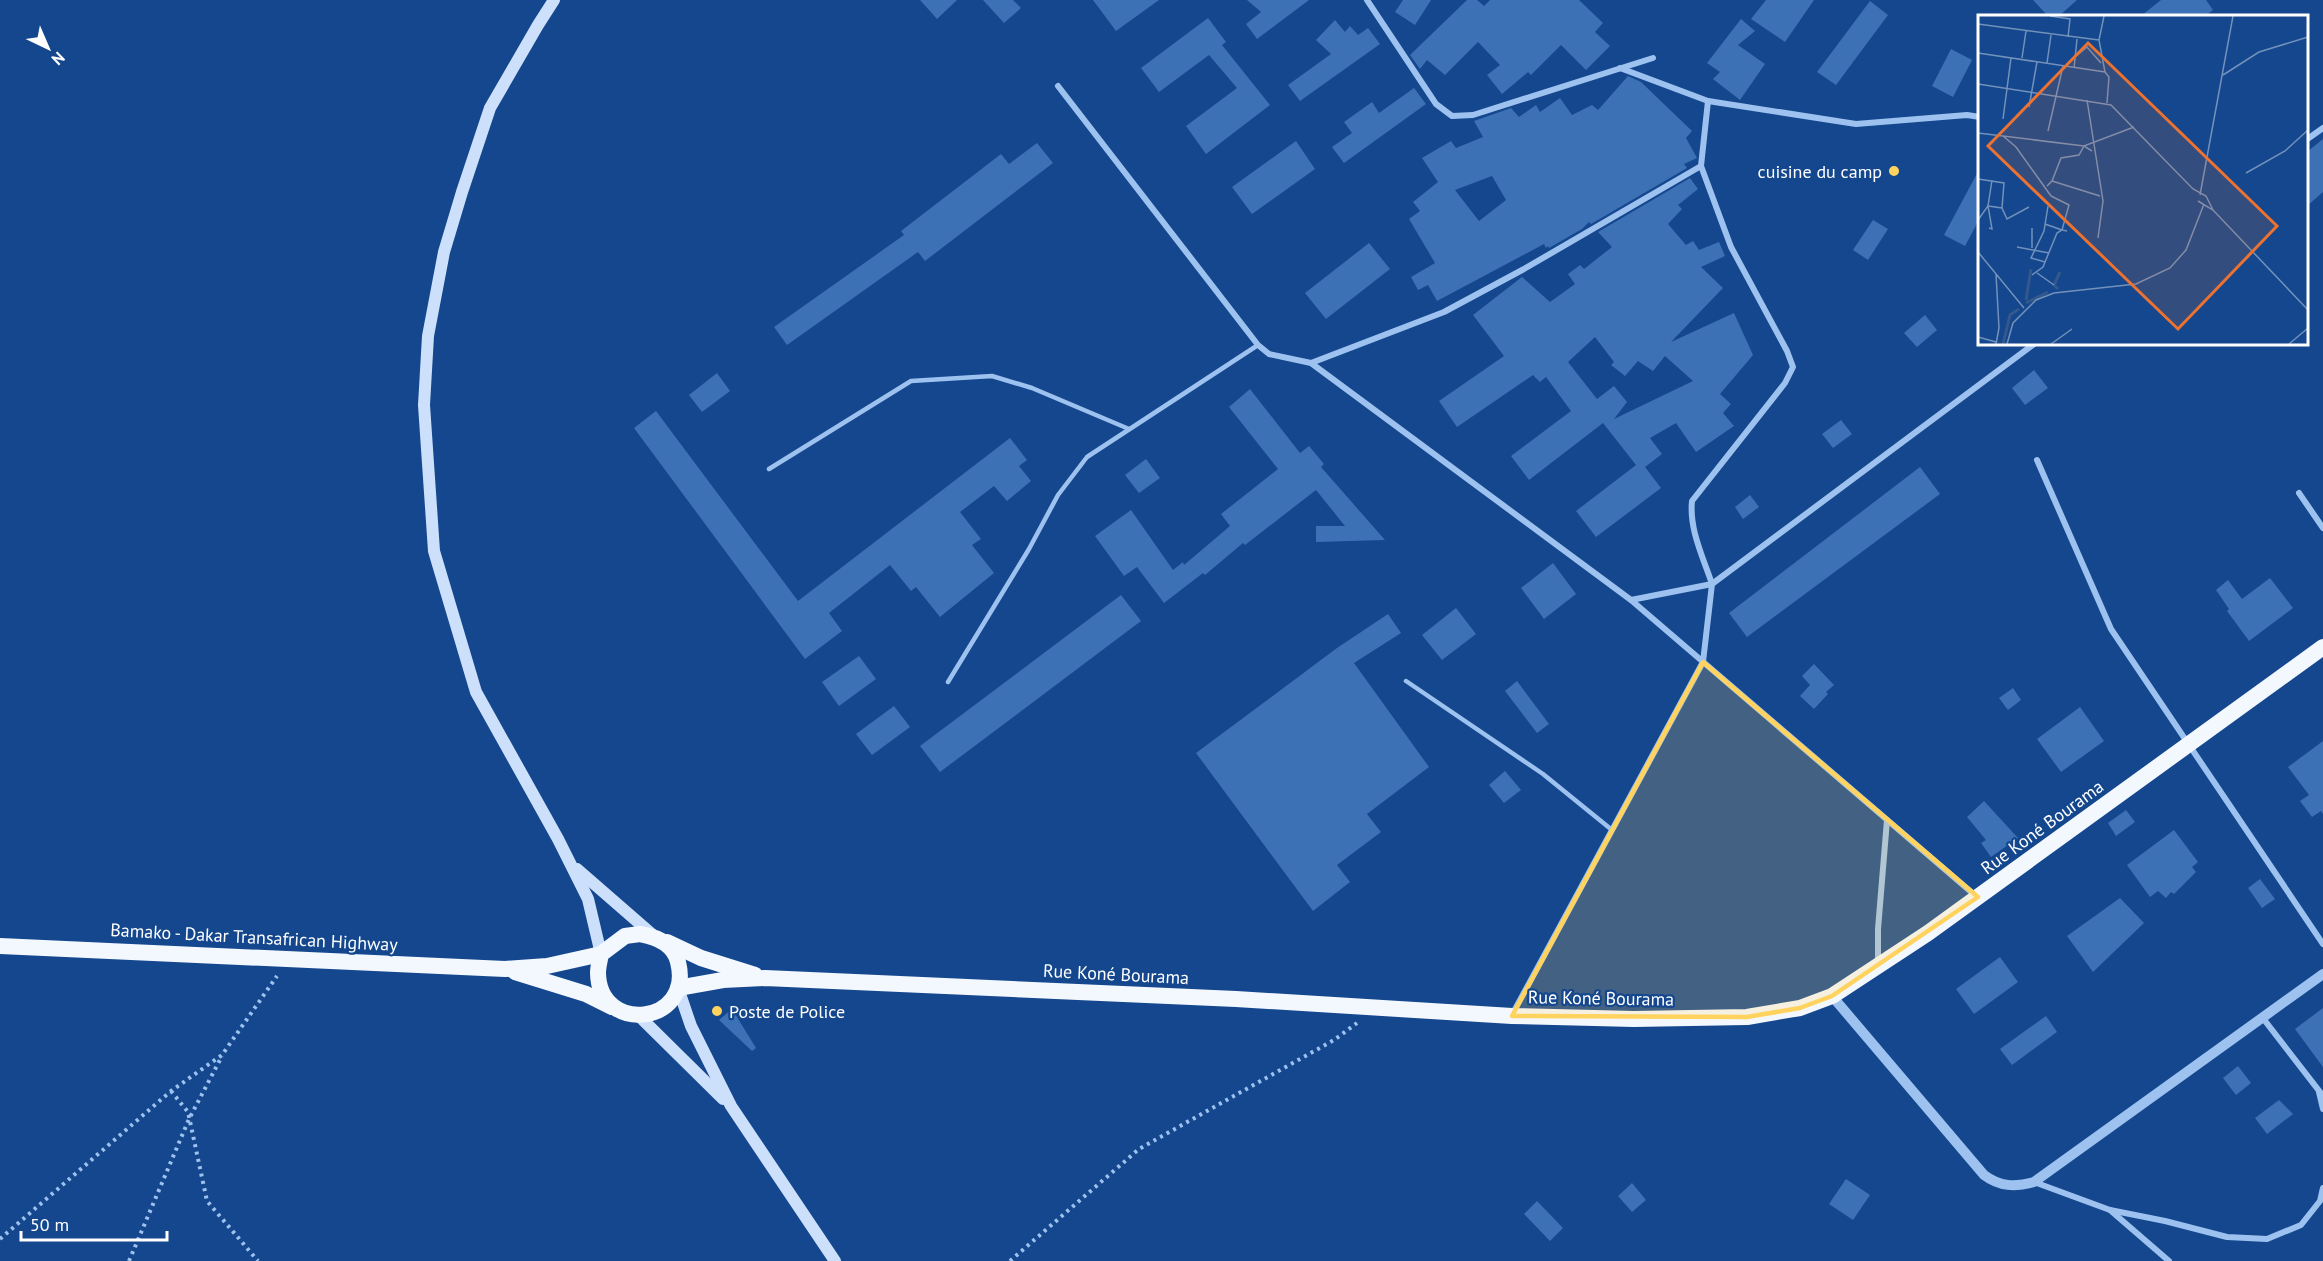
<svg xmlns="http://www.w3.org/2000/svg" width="2323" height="1261" font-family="'PT Sans',sans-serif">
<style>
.building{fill:#3d71b6;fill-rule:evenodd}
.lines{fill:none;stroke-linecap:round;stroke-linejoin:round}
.path{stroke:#9ec2f0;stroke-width:4;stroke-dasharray:3 4.5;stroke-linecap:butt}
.service{stroke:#9ec2f0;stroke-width:4.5}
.minor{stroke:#9ec2f0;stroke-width:6}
.tertiary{stroke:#9ec2f0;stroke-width:10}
.secondary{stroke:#cce0fb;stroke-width:12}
.trunk{stroke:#f3f8ff;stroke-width:16}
.marked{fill:#ffd35d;fill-opacity:0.2;stroke:#ffd35d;stroke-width:4.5;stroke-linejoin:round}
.poi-dot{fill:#ffd35d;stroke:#14478d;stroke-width:2}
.labels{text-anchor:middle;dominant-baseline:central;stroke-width:4.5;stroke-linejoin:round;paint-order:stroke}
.poi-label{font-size:18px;fill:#fff;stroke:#14478d;text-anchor:end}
.street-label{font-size:18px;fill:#fff;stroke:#14478d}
.inset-river{fill:none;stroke:#33588c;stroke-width:3}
.inset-road{fill:none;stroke:#7291bb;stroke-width:1.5}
.view{fill:#eb7230;fill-opacity:0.15;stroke:#eb7230;stroke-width:3}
.inset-edge{fill:none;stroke:#fff;stroke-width:3}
</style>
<rect width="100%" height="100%" fill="#14478d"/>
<!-- building -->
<g class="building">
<path d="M920 0H957L937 19Z"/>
<path d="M983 0H1013L1021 8 1004 23Z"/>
<path d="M1093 0H1159L1116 31Z"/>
<path d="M1247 0H1309L1257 39 1246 24 1261 12Z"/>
<path d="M1403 0H1431L1415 25 1395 12Z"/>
<path d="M1467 0H1477L1484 6 1490 0H1579L1603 23 1595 32 1610 46 1586 70 1561 45 1531 75 1528 72 1502 94 1487 75 1500 65 1478 42 1445 75 1427 60 1420 69 1410 55Z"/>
<path d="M1766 0H1814L1785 42 1751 19Z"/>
<path d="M2033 0H2077L2059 16H2048Z"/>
<path d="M2161 0H2206L2213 10 2205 16H2141Z"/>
<path d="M1870 1 1888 15 1836 85 1817 72Z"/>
<path d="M1208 18 1226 42 1222 45 1270 105 1206 154 1186 126 1237 88 1209 55 1159 92 1141 68Z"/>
<path d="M1741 19 1755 31 1738 45 1765 64 1740 100 1713 79 1720 72 1707 63Z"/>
<path d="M1335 20 1345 32 1350 26 1358 35 1368 28 1380 44 1300 101 1288 85 1331 54 1316 40Z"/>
<path d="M1951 49 1972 60 1953 97 1932 86Z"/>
<path d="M1628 76 1641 82 1692 131 1686 138 1697 158 1684 164 1687 168 1591 224 1589 222 1582 229 1549 248 1548 246 1546 248 1544 244 1437 301 1428 285 1418 290 1411 277 1435 263 1409 219 1420 211 1413 202 1438 182 1422 158 1451 141 1456 148 1483 137 1474 121 1511 108 1519 117 1536 105 1540 112 1560 98 1572 115 1592 105 1598 110ZM1492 176 1506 200 1479 221 1455 190Z"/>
<path d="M1414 88 1426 104 1344 163 1332 147 1352 133 1344 122 1372 102 1379 113Z"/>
<path d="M2323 139V192L2307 206V152Z"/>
<path d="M1296 141 1315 169 1252 214 1232 187Z"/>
<path d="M1037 143 1053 163 925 261 918 252 787 345 774 327 904 235 901 231 1001 154 1009 164Z"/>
<path d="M1980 168V218L1965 246 1944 235Z"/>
<path d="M1690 178 1698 189 1678 205 1682 209 1668 224 1686 245 1693 241 1699 250 1719 242 1725 256 1701 267 1723 288 1671 342 1734 313 1753 355 1720 394 1731 404 1723 413 1734 426 1696 452 1676 423 1650 438 1662 454 1645 467 1661 488 1596 537 1576 511 1636 465 1603 423 1529 480 1511 456 1571 411 1546 377 1540 382 1533 375 1457 427 1439 401 1504 356 1473 315 1522 277 1550 302 1575 284 1568 274 1580 265 1584 269 1612 247 1598 232ZM1595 337 1614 362 1611 365 1625 376 1638 361 1653 371 1665 356 1693 381 1614 419 1627 402 1614 386 1597 399 1568 362Z"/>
<path d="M1873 220 1888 229 1868 260 1853 250Z"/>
<path d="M1369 243 1390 269 1326 319 1305 293Z"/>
<path d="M1925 315 1937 330 1917 347 1904 333Z"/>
<path d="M2034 370 2048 388 2025 405 2012 388Z"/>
<path d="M717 373 730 391 702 412 689 395Z"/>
<path d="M1250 389 1300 453 1309 446 1324 464 1321 467 1385 540 1316 542V526H1345L1316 490 1245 545 1243 543 1205 575 1203 573 1164 603 1137 567 1124 576 1095 536 1131 510 1173 570 1183 562 1184 565 1230 526 1221 514 1278 469 1229 407Z"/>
<path d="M656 411 798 601 1010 438 1027 460 1019 466 1031 481 1007 501 994 486 960 512 981 539 972 545 994 573 940 617 916 587 911 591 890 565 829 613 842 631 805 659 634 428Z"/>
<path d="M1841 420 1852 434 1833 448 1822 434Z"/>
<path d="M1146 459 1160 478 1139 493 1125 475Z"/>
<path d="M1920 467 1940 494 1747 637 1729 613Z"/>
<path d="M1750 495 1759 507 1743 519 1735 507Z"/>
<path d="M1553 563 1576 594 1544 619 1521 588Z"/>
<path d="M2270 578 2293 608 2249 641 2227 611 2229 609 2216 590 2228 580 2242 599Z"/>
<path d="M1121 595 1141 621 940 772 920 746Z"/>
<path d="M1456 608 1476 634 1442 660 1422 635Z"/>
<path d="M1388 614 1401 633 1354 663 1429 767 1367 814 1381 832 1337 865 1350 882 1313 911 1196 753 1337 648Z"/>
<path d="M859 656 876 679 839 706 822 682Z"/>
<path d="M1814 664 1834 685 1826 692 1828 694 1814 709 1800 696 1810 685 1802 676Z"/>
<path d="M1517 681 1549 724 1537 733 1505 691Z"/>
<path d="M2013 688 2021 700 2008 710 1999 698Z"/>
<path d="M894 706 910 727 872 755 856 734Z"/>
<path d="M2080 707 2104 741 2061 772 2037 739Z"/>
<path d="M2323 741V814L2321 811 2312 817 2300 801 2309 795 2288 767Z"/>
<path d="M1505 771 1521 790 1504 803 1489 785Z"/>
<path d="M1984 801 2018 838 1991 857 1981 843 1986 840 1967 817Z"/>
<path d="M2126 810 2135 822 2116 836 2108 823Z"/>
<path d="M2174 830 2198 862 2192 867 2196 872 2174 894 2171 892 2166 898 2158 891 2150 897 2127 865Z"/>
<path d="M2260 879 2275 899 2262 908 2248 888Z"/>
<path d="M2120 898 2144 923 2093 972 2067 936Z"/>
<path d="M2000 957 2018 982 1974 1014 1956 989Z"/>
<path d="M2323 1008V1067L2295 1029Z"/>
<path d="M732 1009 756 1048 752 1051 719 1020Z"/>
<path d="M2046 1016 2057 1032 2012 1065 2000 1049Z"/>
<path d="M2238 1066 2251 1083 2236 1095 2223 1078Z"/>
<path d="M2279 1100 2293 1114 2267 1134 2255 1118Z"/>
<path d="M1846 1179 1870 1195 1853 1220 1829 1204Z"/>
<path d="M1632 1183 1646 1200 1632 1212 1618 1196Z"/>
<path d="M1537 1201 1563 1228 1550 1241 1524 1214Z"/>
</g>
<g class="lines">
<!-- path -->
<g class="path">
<path d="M171 1091 188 1112 207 1201 258 1261"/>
<path d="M0 1239 171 1091 222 1055 277 976"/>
<path d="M129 1261 189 1119 222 1056"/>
<path d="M1010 1261 1139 1149 1334 1040 1357 1023"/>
</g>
<!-- service -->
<g class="service">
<path d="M769 469 911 381 992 376 1032 388 1129 429"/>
<path d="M1406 681 1543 774 1612 830"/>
<path d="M948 682 1029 549 1058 495 1087 457 1258 345"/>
</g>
<!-- minor -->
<g class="minor">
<path d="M1367 0 1436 104 1452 116 1473 115 1653 58"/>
<path d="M1620 68 1708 101 1856 124 1967 115 1980 117"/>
<path d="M1058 86 1258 345 1269 354 1311 363 1631 600 1977 897"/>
<path d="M2306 140 2323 128"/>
<path d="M1311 363 1444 312 1524 269 1701 166"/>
<path d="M2037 460 2111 629 2323 944"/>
<path d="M2299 493 2323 528"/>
<path d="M1631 600 1712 584C1703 557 1689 529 1692 501L1785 383 1793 367 1787 351 1731 247 1701 166 1708 101"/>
<path d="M1878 963V929L1887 820"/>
<path d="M1513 1013 1703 662 1712 584 2034 344"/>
<path d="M2262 1017 2323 1096"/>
<path d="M2319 1092 2323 1109"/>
<path d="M2034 1182 2110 1210 2169 1261"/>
<path d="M2110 1210 2165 1221 2227 1237 2267 1239 2301 1225 2320 1201 2323 1188"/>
</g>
<!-- tertiary -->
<path class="tertiary" d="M1832 996 1984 1175C2000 1187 2015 1187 2034 1182L2323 974"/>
<!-- secondary -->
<g class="secondary">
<path d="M554 0 538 25 490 108 462 192 444 252 428 336 424 405 434 551 476 692 558 839 588 899 601 954"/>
<path d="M577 869 654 936"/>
<path d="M678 988 691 1026 731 1106 835 1261"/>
<path d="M639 1016 723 1099"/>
</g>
<!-- trunk -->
<g class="trunk">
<path d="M640 934C657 937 674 944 678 962 694 1025 599 1035 598 973 598 967 600 960 601 954L625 936Z"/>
<path d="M667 942 701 958 755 975"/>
<path d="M0 946 505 969 547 966 601 954"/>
<path d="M515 972 586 994 612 1007"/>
<path d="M678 988 723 980 765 978 1236 999 1512 1016 1634 1019 1747 1017 1800 1008 1832 996 1928 933 2323 647"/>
</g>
</g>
<!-- marked area -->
<path class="marked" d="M1703 662 1978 897 1832 996 1800 1008 1747 1017 1512 1016Z"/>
<!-- markers -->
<g class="poi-dot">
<circle cx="1894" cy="171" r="6"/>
<circle cx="717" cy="1011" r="6"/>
</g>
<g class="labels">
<!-- poi labels -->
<g class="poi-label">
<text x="1882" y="171">cuisine du camp</text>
<text x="729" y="1011" text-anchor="start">Poste de Police</text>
</g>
<!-- street labels -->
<g class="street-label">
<text transform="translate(2042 827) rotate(-36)">Rue Koné Bourama</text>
<text transform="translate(254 937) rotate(3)">Bamako - Dakar Transafrican Highway</text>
<text transform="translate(1116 974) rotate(3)">Rue Koné Bourama</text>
<text transform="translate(1601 998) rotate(1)">Rue Koné Bourama</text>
</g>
</g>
<!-- overview -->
<g transform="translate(1978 15)">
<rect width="330" height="330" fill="#14478d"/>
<path class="inset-river" d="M80 274 76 270 82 257M48 285 53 254M48 288 70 277M25 329 32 300 41 294"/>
<path class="inset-road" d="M72 1 92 4 90 22M126 1 121 25 127 57M0 9 121 25M0 38 127 57 131 62 129 88M97 42 109 32 123 48M44 43 48 16M69 48 73 20M96 53 99 24M245 60 281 37 330 22M0 69 133 90 215 174 228 181 235 195M109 85 125 186 120 223M51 92 59 47M25 104 33 43M70 116 85 51M0 118 106 131 156 112M25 121 38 132 73 181M268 158 307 136 330 115M0 164 26 168 24 193 29 204 51 192M74 166 122 181M69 171 74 166 83 143 101 140 106 131 114 136M222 180 255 1M73 181 91 190 84 215 89 216M220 186 235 195 330 295M0 205 10 191 14 165M11 213 14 214 10 191 24 193M54 213V233M39 232 71 238M0 237 46 293M67 247 53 243 66 216 70 191M59 258 76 270M54 260 65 252 79 218 84 215 67 209M0 322 18 327M18 329 21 313 18 259M29 329 35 308 58 285 76 278 158 269 192 253 208 235 226 189M73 329 94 314M311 329 330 313"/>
<path class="view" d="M110 28 299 211 200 314 10 131Z"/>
<rect width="330" height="330" class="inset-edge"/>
</g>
<!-- north arrow -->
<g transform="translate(48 48) rotate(136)" stroke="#14478d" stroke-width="4.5" paint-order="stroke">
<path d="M0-4.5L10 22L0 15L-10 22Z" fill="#ffffff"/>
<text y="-9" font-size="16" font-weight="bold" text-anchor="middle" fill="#ffffff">N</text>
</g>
<!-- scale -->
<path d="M21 1231v9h146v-9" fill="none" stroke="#ffffff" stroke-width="3"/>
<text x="30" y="1231" font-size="18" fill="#ffffff" stroke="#14478d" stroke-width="4.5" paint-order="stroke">50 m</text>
</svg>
